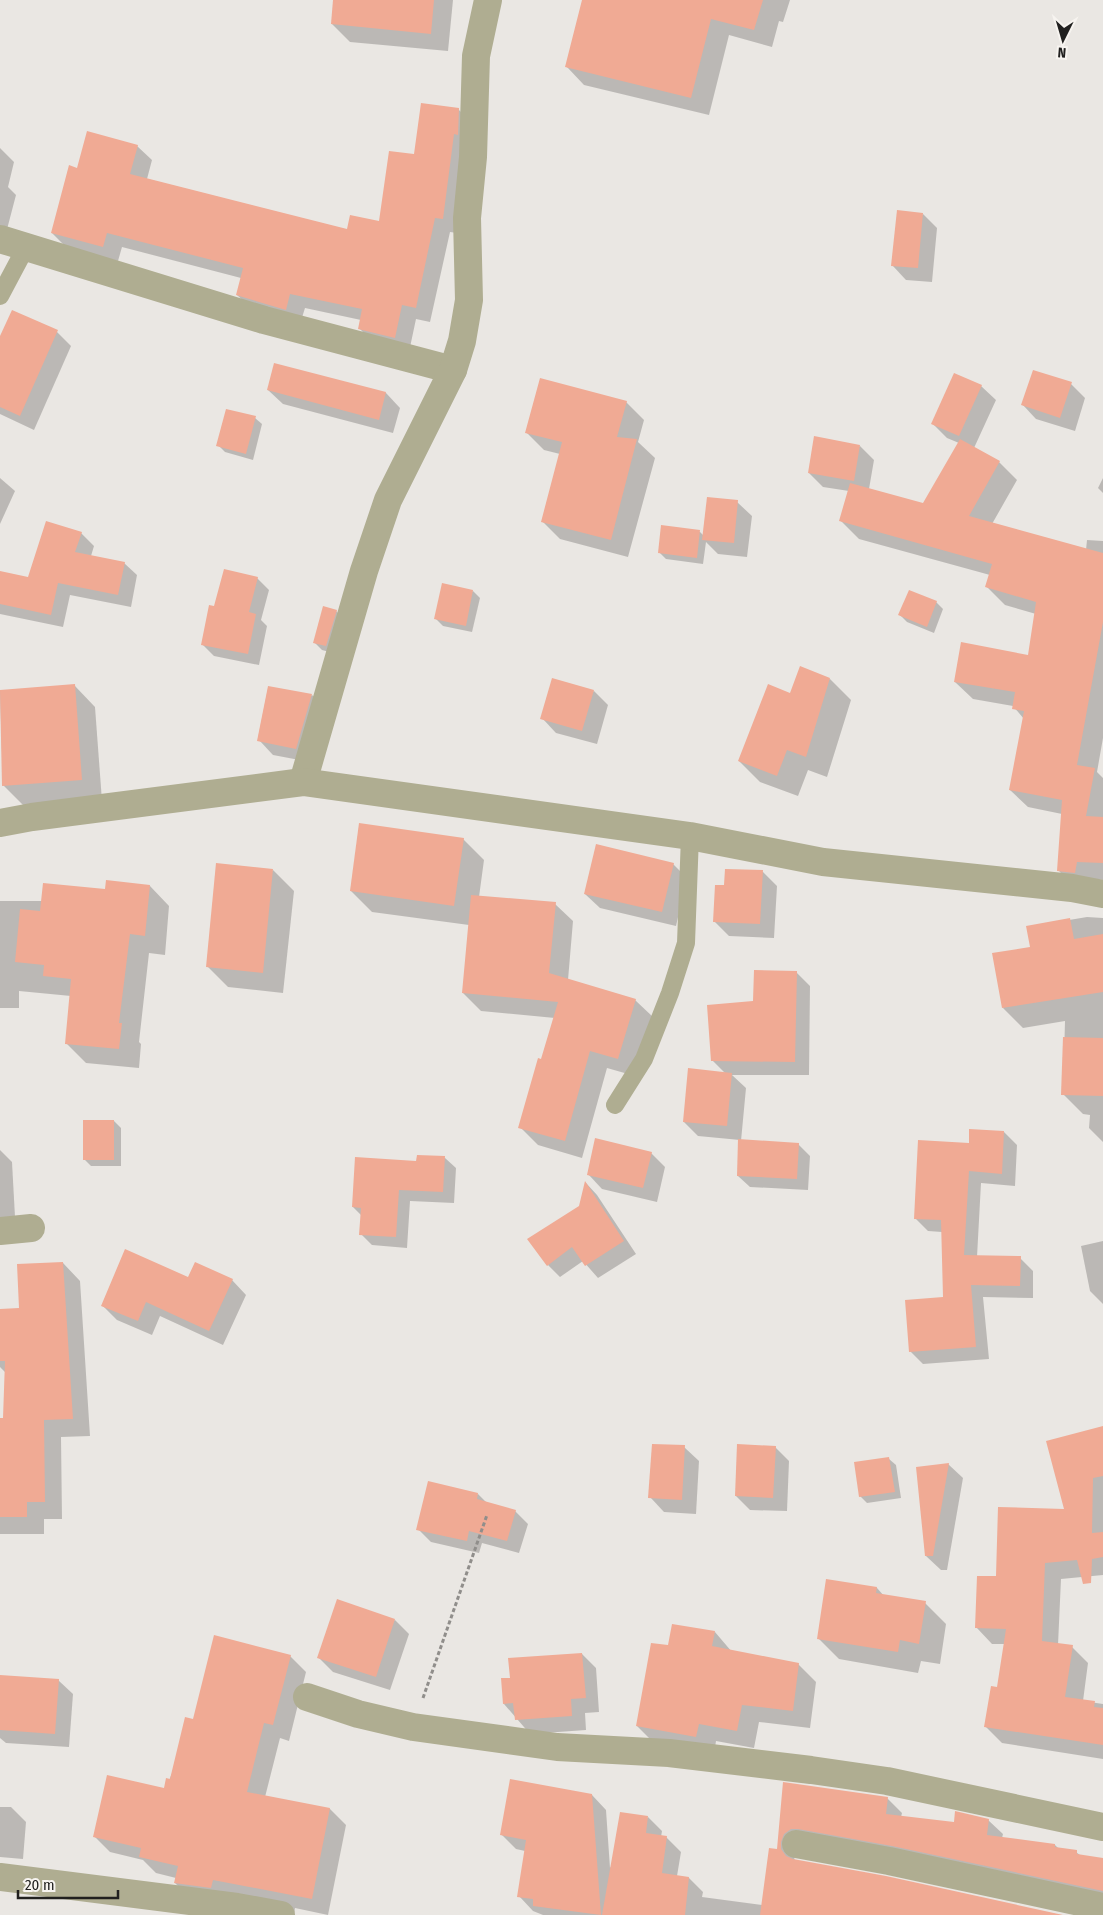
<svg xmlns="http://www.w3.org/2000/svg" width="1103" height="1915" font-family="'Fira Sans Condensed',sans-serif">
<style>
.shadow{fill:#0003}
.building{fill:#f0aa94}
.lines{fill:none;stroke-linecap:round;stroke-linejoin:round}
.path{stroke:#908e8b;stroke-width:3;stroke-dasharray:4 2.5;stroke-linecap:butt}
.service{stroke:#afad91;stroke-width:18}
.minor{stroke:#afad91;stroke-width:28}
.tertiary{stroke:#afad91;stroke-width:28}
</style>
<rect width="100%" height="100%" fill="#eae7e3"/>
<!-- shadow -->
<g class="shadow">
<path d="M334 0H453L448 51 350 42 332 24Z"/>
<path d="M584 0H790L783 22 779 21 772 47 729 35 709 115 584 85 567 67Z"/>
<path d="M458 109 473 124 457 233 450 232 430 322 416 319 409 352 374 343 359 328 361 320 305 308 300 324 252 309 237 295 241 278 122 247 118 261 67 248 52 233 78 169 137 146 152 160 147 179 348 230 380 222 415 156Z"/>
<path d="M0 148 14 162 8 187 16 195 5 237 0 236Z"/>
<path d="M923 214 937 228 932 282 906 280 892 265Z"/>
<path d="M57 332 71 346 34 430 0 414V339Z"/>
<path d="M1071 384 1085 398 1075 431 1036 419 1022 404Z"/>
<path d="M981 386 996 400 974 448 999 462 1017 480 992 524 1086 550 1087 540 1103 541V738L1097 772 1103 778V880L1095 879 1076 888 1058 870 1062 814 1028 807 1010 790 1024 719 1013 706 973 699 955 682 1030 656 1036 614 1005 605 987 587 990 575 859 539 841 521 849 491 823 487 809 473 860 446 874 460 869 489 924 505 959 443 947 438 933 424Z"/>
<path d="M268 390 386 393 400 408 393 433 283 404Z"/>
<path d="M626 402 644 420 638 442 655 458 628 557 560 539 542 521 560 454 544 450 526 432Z"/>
<path d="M255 418 262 424 253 460 225 452 218 445Z"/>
<path d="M0 478 15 491 0 524Z"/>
<path d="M1103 478V493L1098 488Z"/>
<path d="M737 502 752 516 747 557 718 554 706 542 703 564 666 559 659 552 662 527 700 532 704 536Z"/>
<path d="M81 533 94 546 91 556 124 563 137 575 131 607 70 595 63 627 0 614V572L28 578Z"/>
<path d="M257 578 269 590 261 620 267 626 259 665 214 656 202 644 215 607Z"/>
<path d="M473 591 480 598 472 632 443 626 436 619Z"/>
<path d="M910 592 936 602 943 609 934 633 907 622 900 615Z"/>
<path d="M336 611 343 618 333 653 322 650 315 643Z"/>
<path d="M830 679 851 700 827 777 808 770 798 796 760 782 739 761 791 694Z"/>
<path d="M74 685 95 707 102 801 24 806 3 785 0 691Z"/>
<path d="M594 691 608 705 597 744 556 733 542 718Z"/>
<path d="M312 695 326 709 310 762 273 755 259 740Z"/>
<path d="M463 839 484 860 479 897 555 904 573 921 568 980 635 1000 653 1017 635 1076 607 1068 582 1158 538 1145 520 1127 555 1018 481 1011 463 993 469 925 372 912 351 891Z"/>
<path d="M673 864 687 878 676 926 600 908 585 894Z"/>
<path d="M273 870 294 891 283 993 228 987 207 966Z"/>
<path d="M726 870 763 872 777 886 774 938 729 936 714 921 725 887Z"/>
<path d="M150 886 169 906 165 955 149 953 139 1042 141 1044 139 1068 86 1063 67 1044 71 996 19 991V1008H0V901H43L106 890Z"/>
<path d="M1087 917 1103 918V1142L1089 1128 1090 1115 1083 1114 1063 1094 1065 1021 1023 1028 1003 1008 1031 948 1027 927Z"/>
<path d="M796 972 810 986 809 1075H732L746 1088 741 1141 798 1144 810 1156 808 1190 750 1187 738 1176 740 1140 698 1136 684 1122 725 1073 712 1060 754 1003Z"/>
<path d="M114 1121 121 1128V1166H91L84 1159Z"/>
<path d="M1004 1132 1017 1145 1015 1186 981 1183 977 1257 1020 1258 1033 1271V1298L983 1297 989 1359 923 1364 910 1351 944 1298 942 1232 928 1231 915 1218Z"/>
<path d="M0 1150 12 1162 15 1217 0 1218Z"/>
<path d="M651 1153 665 1167 657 1202 602 1189 588 1174Z"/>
<path d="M445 1158 456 1168 454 1203 410 1201 407 1248 372 1245 361 1234 362 1216 353 1207 418 1163Z"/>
<path d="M586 1183 597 1195 636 1254 598 1278 583 1261 560 1277 548 1265 580 1206Z"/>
<path d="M1103 1241V1304L1090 1291 1081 1246Z"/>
<path d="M63 1263 80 1281 90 1436 61 1437 62 1519H44V1534H0V1419H4L6 1373 0 1367V1310L21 1309Z"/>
<path d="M189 1279 232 1280 246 1295 223 1345 160 1316 152 1335 117 1320 102 1305Z"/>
<path d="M1103 1427V1575L1061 1579 1058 1645 1072 1647 1088 1663 1083 1701 1103 1704V1759L1002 1743 986 1727 998 1688 1005 1644H992L976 1627 997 1578 1065 1510Z"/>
<path d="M684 1447 699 1461 696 1514 664 1512 650 1497Z"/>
<path d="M775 1447 789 1461 787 1511 750 1510 736 1496Z"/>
<path d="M889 1459 896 1465 901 1498 867 1503 860 1496Z"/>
<path d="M948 1464 963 1478 947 1570H941L926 1556Z"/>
<path d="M478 1494 487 1503 515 1511 528 1524 519 1553 482 1543 479 1553 431 1542 418 1529Z"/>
<path d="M827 1580 877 1588 884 1596 925 1603 946 1624 940 1664 921 1661 918 1673 839 1659 818 1638Z"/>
<path d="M395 1620 409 1634 390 1690 333 1672 319 1658Z"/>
<path d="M715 1632 732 1652 798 1664 816 1682 810 1728 759 1722 754 1748 716 1741 714 1754 655 1744 637 1726 669 1647Z"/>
<path d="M582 1654 596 1668 599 1712 585 1713 586 1730 530 1734 504 1704 511 1679Z"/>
<path d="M290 1656 306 1672 289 1741 280 1738 265 1797 330 1809 346 1825 328 1915 295 1908 294 1914 191 1899 175 1883 176 1878 156 1873 143 1860 110 1852 94 1836 165 1790 194 1721Z"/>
<path d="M0 1676 58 1680 73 1694 69 1747 6 1743 0 1738Z"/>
<path d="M784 1784 887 1798 902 1813 901 1817 955 1823 988 1820 1003 1834 1002 1838 1055 1845 1059 1849 1076 1852 1081 1856 1103 1860V1902L794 1857 795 1861 1060 1915H543L533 1911 519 1896 525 1851 516 1849 502 1835 592 1795 606 1810 610 1868 648 1817 662 1831 661 1837H666L681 1852 677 1876 689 1878 703 1892 702 1897 762 1905 778 1850Z"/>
<path d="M0 1807H11L26 1822 23 1859 0 1857Z"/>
</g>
<!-- building -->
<g class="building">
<path d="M333 0H434L431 34 331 24Z"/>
<path d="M582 0H763L754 30 711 19 691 98 565 67Z"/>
<path d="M421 103 459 108 458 135 454 134 443 219 435 218 416 308 402 305 395 338 358 329 362 309 290 294 286 310 236 295 243 268 107 233 103 247 51 233 69 165 77 168 87 131 138 145 130 174 347 229 350 215 379 221 389 151 414 154Z"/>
<path d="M897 210 923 213 918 268 891 266Z"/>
<path d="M12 310 58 330 20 416 0 407V336Z"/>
<path d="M274 363 386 392 379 420 267 390Z"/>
<path d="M1033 370 1072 382 1060 418 1021 405Z"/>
<path d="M954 373 982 385 959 436 931 424Z"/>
<path d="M540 378 627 401 617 437 637 439 611 540 541 522 562 442 525 433Z"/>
<path d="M226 409 256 416 246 454 216 446Z"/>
<path d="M814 436 860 445 854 481 808 473Z"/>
<path d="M960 439 1000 461 969 516 1103 553V622L1077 765 1095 768 1086 816 1103 817V863L1077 862 1075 873 1057 871 1062 800 1009 790 1024 711 1012 709 1015 692 954 682 961 642 1028 655 1036 602 985 587 992 564 839 521 850 483 923 503Z"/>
<path d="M707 497 738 500 734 543 702 540Z"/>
<path d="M46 521 82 532 75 552 125 562 118 595 58 583 51 615 0 604V571L28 577Z"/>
<path d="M661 525 700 530 697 558 658 553Z"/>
<path d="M224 569 258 577 249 612 256 614 248 654 201 645 209 605 214 606Z"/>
<path d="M442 583 473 590 466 626 434 619Z"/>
<path d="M909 590 937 601 927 627 898 615Z"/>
<path d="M323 606 337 610 326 646 313 643Z"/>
<path d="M800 666 830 678 806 757 787 750 777 776 738 761 768 684 790 693Z"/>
<path d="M552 678 594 690 582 731 540 719Z"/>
<path d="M75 684 82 780 2 786 0 690Z"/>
<path d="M268 686 312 694 296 749 257 741Z"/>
<path d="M359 823 464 838 454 906 350 891Z"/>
<path d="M596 844 674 863 662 912 584 894Z"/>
<path d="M216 863 273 869 263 973 206 967Z"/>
<path d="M725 869 763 870 760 924 713 922 715 885H724Z"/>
<path d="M106 880 150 885 145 936 130 934 119 1023H122L119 1049 65 1044 71 979 43 976 44 965 15 962 20 909 40 911 43 883 105 889Z"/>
<path d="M471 895 556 902 549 973 636 999 618 1059 590 1051 565 1141 518 1128 538 1058 541 1059 558 1002 462 993Z"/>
<path d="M1070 918 1074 939 1103 934V992L1002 1008 992 953 1030 947 1026 926Z"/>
<path d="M754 970 797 971 795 1062 711 1061 707 1005 753 1001Z"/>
<path d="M1063 1037 1103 1038V1096L1061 1095Z"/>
<path d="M688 1068 732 1073 727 1126 683 1122Z"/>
<rect x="83" y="1120" width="31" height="40"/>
<path d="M969 1129 1004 1131 1002 1174 969 1171 964 1255 1021 1256 1020 1286 971 1285 976 1347 909 1352 905 1300 943 1297 941 1220 914 1219 918 1140 969 1143Z"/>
<path d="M595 1138 652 1152 643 1188 587 1175Z"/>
<path d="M738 1139 799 1143 797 1179 737 1176Z"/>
<path d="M417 1155 445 1156 443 1192 399 1190 396 1237 359 1235 361 1208 352 1207 355 1157 416 1161Z"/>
<path d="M585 1181 624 1241 585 1266 572 1247 547 1266 527 1239 579 1206Z"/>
<path d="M125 1249 188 1277 195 1262 233 1279 209 1331 146 1302 138 1321 101 1306Z"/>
<path d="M63 1262 73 1419 44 1420 45 1502H27V1517H0V1418H3L5 1361H0V1309L19 1308 17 1264Z"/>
<path d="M1103 1426V1476L1093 1478 1092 1533 1103 1532V1557L1092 1559 1091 1583 1083 1584 1077 1560 1045 1563 1042 1641 1073 1645 1065 1697 1095 1701 1094 1707 1103 1708V1745L984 1727 991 1686 997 1687 1006 1629 975 1628 977 1576H996L998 1507 1064 1509 1046 1441Z"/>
<path d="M652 1444 685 1445 682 1500 648 1498Z"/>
<path d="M737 1444 776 1446 773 1498 735 1496Z"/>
<path d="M889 1457 895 1492 859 1497 854 1462Z"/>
<path d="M949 1463 933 1556H925L916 1467Z"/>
<path d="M428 1481 478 1493 477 1499 516 1510 507 1541 469 1531 467 1541 416 1530Z"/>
<path d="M826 1579 877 1587 876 1593 926 1601 919 1644 900 1640 898 1652 817 1639Z"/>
<path d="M337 1599 395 1619 376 1677 317 1658Z"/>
<path d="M672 1624 715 1631 712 1646 799 1663 793 1711 742 1705 737 1731 699 1724 696 1737 636 1726 651 1643 668 1645Z"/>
<path d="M214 1635 291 1655 273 1725 264 1723 247 1792 330 1808 312 1899 213 1880 211 1888 174 1883 178 1866 139 1857 141 1848 93 1837 107 1775 164 1788 166 1778 170 1779 185 1717 193 1719Z"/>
<path d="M582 1653 586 1698 571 1699 572 1716 515 1720 513 1703 503 1704 501 1678H510L508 1658Z"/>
<path d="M0 1675 59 1679 55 1734 0 1730Z"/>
<path d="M510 1779 592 1794 601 1915 533 1906V1899L517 1897 526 1840 500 1835Z"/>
<path d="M783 1782 888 1797 886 1814 954 1822 955 1811 989 1819 987 1835 1055 1844V1847L1077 1850V1854L1103 1858V1891L892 1846 798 1829H791L784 1834 781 1842V1849L786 1856 793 1859 886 1876 1063 1915H760L769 1848 777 1849Z"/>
<path d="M620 1812 648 1816 646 1833 667 1836 662 1873 689 1877 685 1915H602Z"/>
</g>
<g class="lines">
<!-- path -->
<path class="path" d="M423 1698 487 1515"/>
<!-- service -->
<g class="service">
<path d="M0 296 26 247"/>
<path d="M615 1105 644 1059 670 993 686 943 690 836"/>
</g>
<!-- minor -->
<g class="minor">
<path d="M0 239 264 320 453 370"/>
<path d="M0 1231 31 1228"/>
<path d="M307 1697 358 1714 413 1727 557 1747 669 1753 811 1770 887 1781 1103 1827"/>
<path d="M796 1844 889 1861 1103 1907"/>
<path d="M0 1877 237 1907 281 1915"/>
</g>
<!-- tertiary -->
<g class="tertiary">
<path d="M303 782 364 571 388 500 453 370 462 341 469 300 467 218 473 157 476 56 488 0"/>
<path d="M0 823 32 817 303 782 690 836 823 862 1072 888 1103 894"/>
</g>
</g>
<!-- north arrow -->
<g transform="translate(1063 40) rotate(185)" stroke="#f7f4f0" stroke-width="4" paint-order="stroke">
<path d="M0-4L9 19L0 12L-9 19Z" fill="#21201f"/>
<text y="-8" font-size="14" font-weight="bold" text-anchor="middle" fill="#21201f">N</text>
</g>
<!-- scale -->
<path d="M18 1890v8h100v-8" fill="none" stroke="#21201f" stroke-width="2.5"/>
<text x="25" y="1890" font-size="15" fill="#21201f" stroke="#f7f4f0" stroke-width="4" paint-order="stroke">20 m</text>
</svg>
